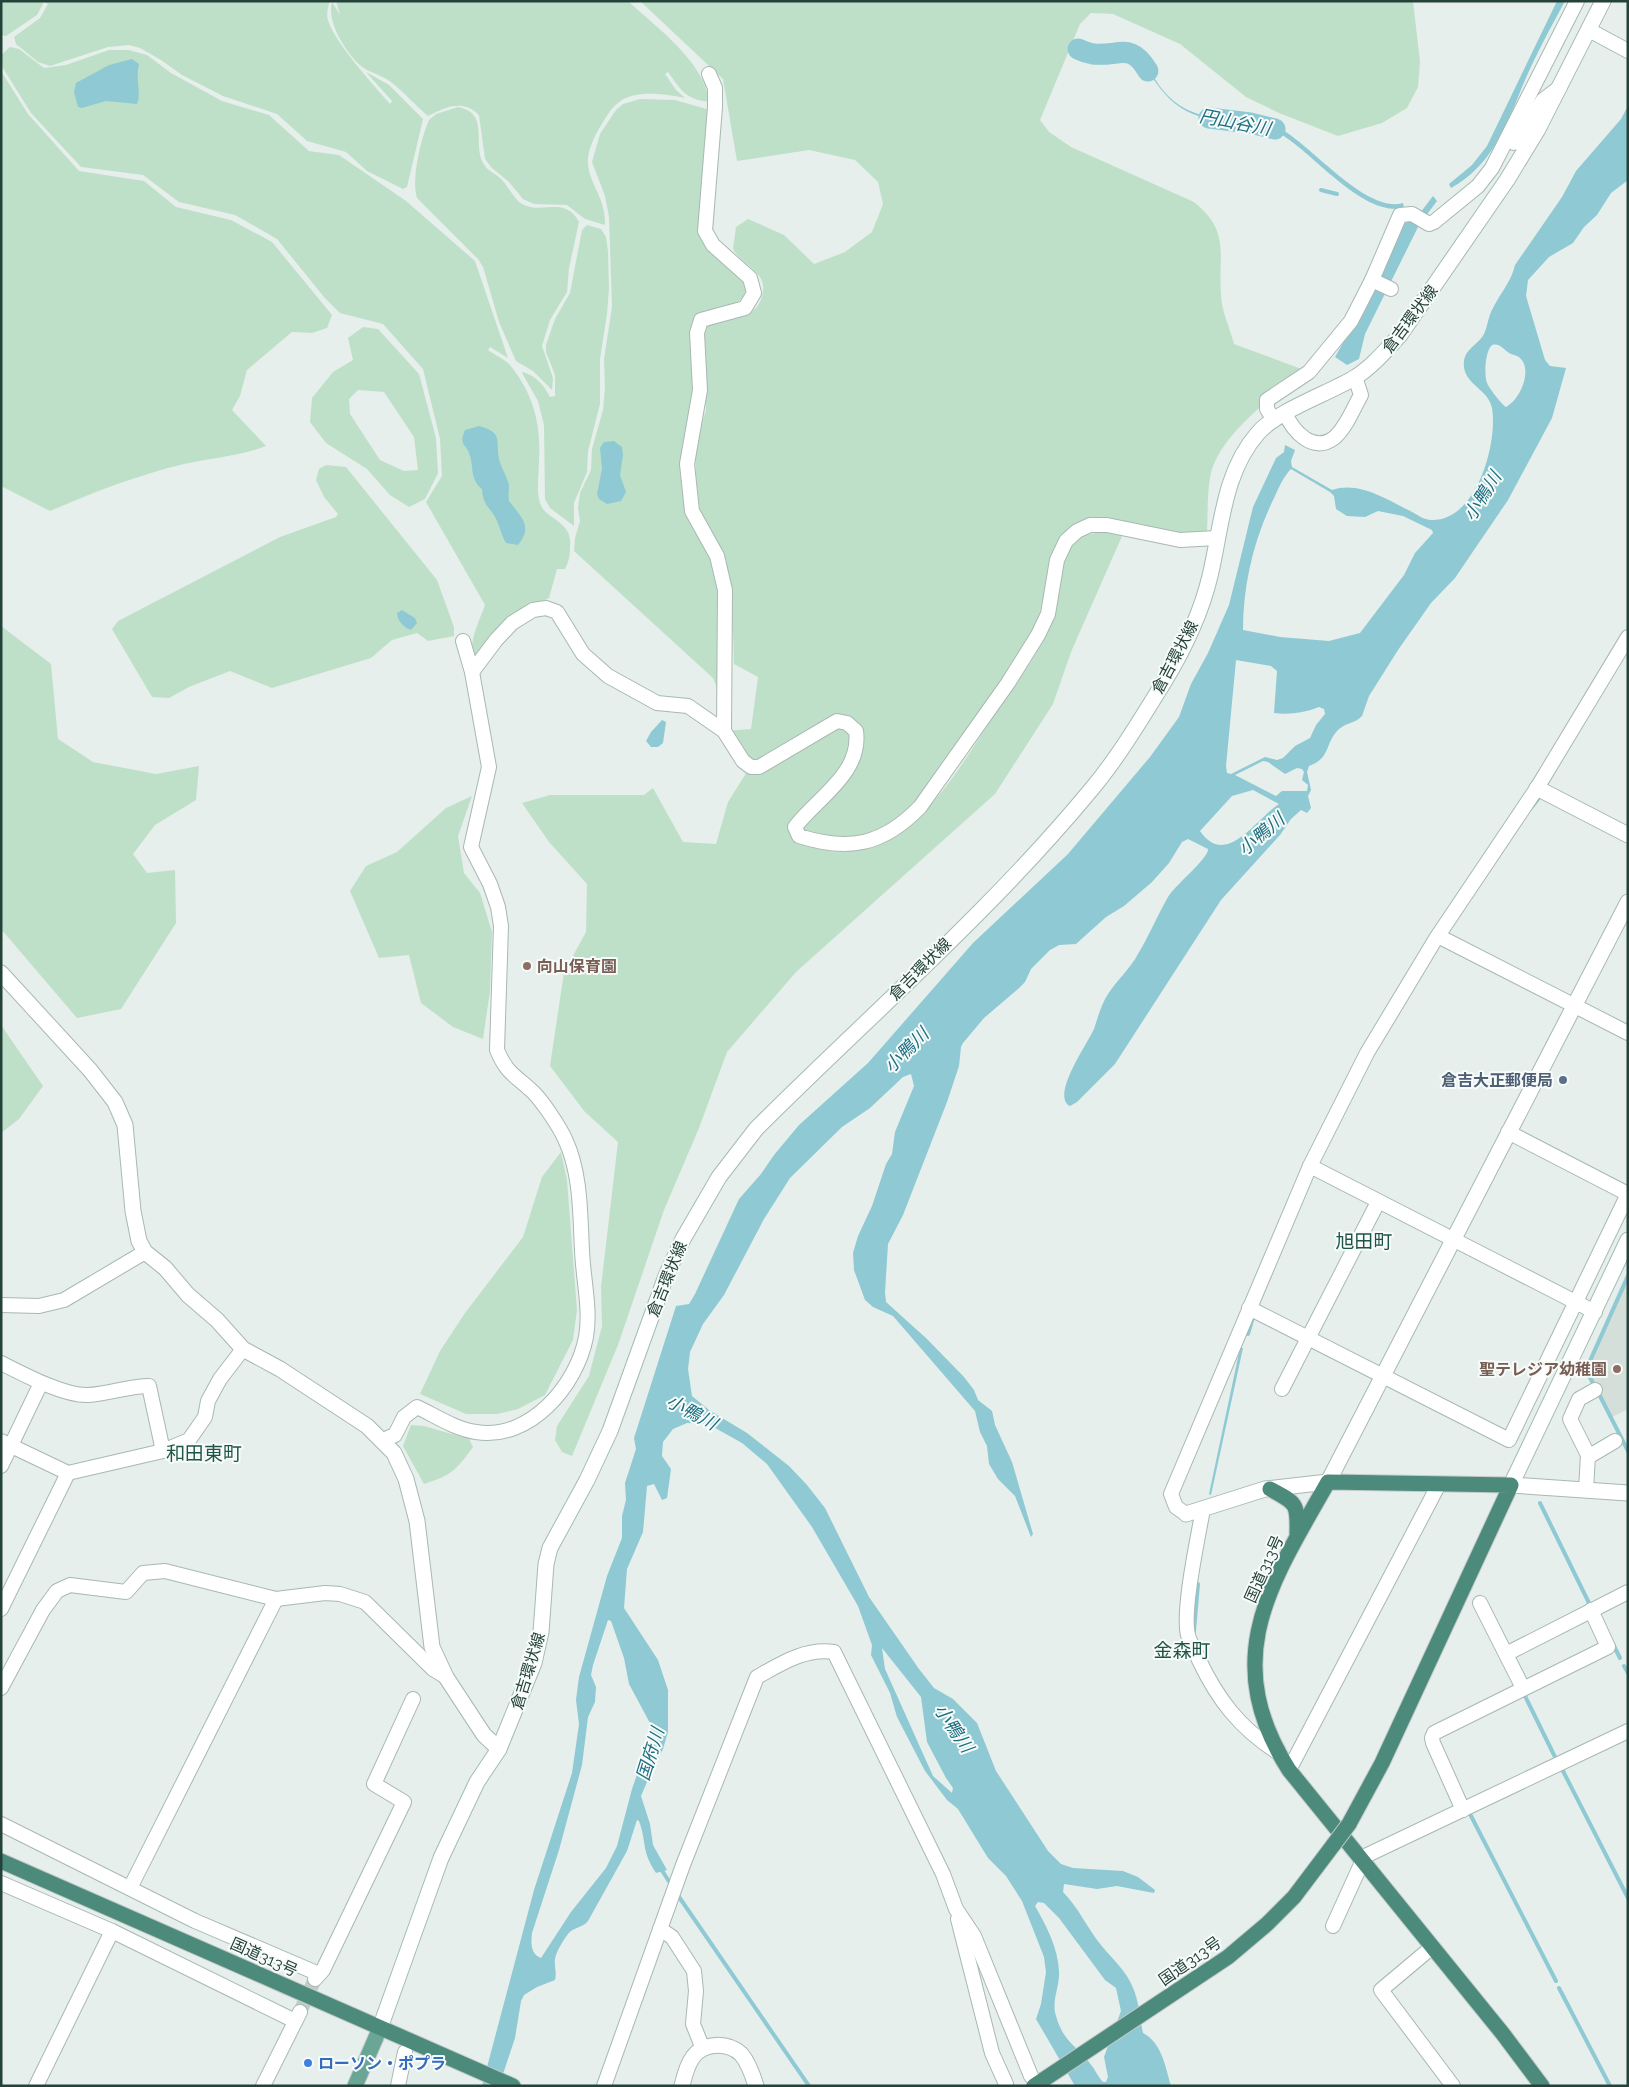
<svg xmlns="http://www.w3.org/2000/svg" width="1629" height="2087" font-family="Raleway,'Noto Sans JP',sans-serif">
<style>
.built{fill:#d4dfda}
.green{fill:#bfe0c8;fill-rule:evenodd}
.water{fill:#8ec9d4;fill-rule:evenodd}
.lines{fill:none;stroke-linecap:round;stroke-linejoin:round}
.stream{stroke:#8ec9d4;stroke-width:4}
.river{stroke:#8ec9d4;stroke-width:21}
.minor-tunnel{stroke:#bfccc8;stroke-width:14;stroke-dasharray:14 7;stroke-linecap:butt}
.minor-casing{stroke:#a8b8b2;stroke-width:16}
.tertiary-casing{stroke:#a8b8b2;stroke-width:17}
.secondary-casing{stroke:#a4bbb3;stroke-width:17}
.primary-casing{stroke:#c2cac8;stroke-width:17}
.trunk-casing{stroke:#c2cac8;stroke-width:17}
.minor{stroke:#fff;stroke-width:14}
.tertiary{stroke:#fff;stroke-width:15}
.secondary{stroke:#fff;stroke-width:15}
.primary{stroke:#6aa596;stroke-width:15}
.trunk{stroke:#4c8a7c;stroke-width:15}
.trunk-bridge-casing{stroke:#c2cac8;stroke-width:17;stroke-linecap:butt}
.trunk-bridge{stroke:#4c8a7c;stroke-width:15}
.education-dot{fill:#8d6e63;stroke:#f7fbf9;stroke-width:2}
.service-dot{fill:#5c6f8a;stroke:#f7fbf9;stroke-width:2}
.shop-dot{fill:#3f7fe0;stroke:#f7fbf9;stroke-width:2}
.labels{text-anchor:middle;dominant-baseline:central;stroke-width:4;stroke-linejoin:round;paint-order:stroke}
.street-label{font-size:16px;fill:#24423a;stroke:#f7fbf9}
.education-label{font-size:16px;font-weight:bold;fill:#785e54;stroke:#f7fbf9;text-anchor:start}
.service-label{font-size:16px;font-weight:bold;fill:#4e5e75;stroke:#f7fbf9;text-anchor:end}
.shop-label{font-size:16px;font-weight:bold;fill:#366cbe;stroke:#f7fbf9;text-anchor:start}
.water-label{font-size:18px;font-style:italic;fill:#1c6f80;stroke:#f7fbf9}
.quarter-label{font-size:19px;fill:#1f5548;stroke:#f7fbf9}
</style>
<rect width="100%" height="100%" fill="#e6efeb"/>
<!-- built -->
<path class="built" d="M1628 1270V1409L1612 1417 1585 1367Z"/>
<!-- green -->
<g class="green">
<path d="M1 1H330C328 7 326 14 328 20 333 40 375 87 390 104L392 101 366 72 389 85 423 119 407 187 403 189 367 171 346 152 307 141 277 114 223 96 182 75 161 60 140 48 129 45 108 47 50 66 38 62 16 44 14 37 40 18 48 4 44 2 37 15 6 36 1 35Z"/>
<path d="M336 1H628C656 27 705 62 709 102 685 99 681 90 668 72L665 74 676 90 685 98C666 94 634 89 618 103 610 109 605 119 600 127 594 137 587 152 588 163 589 184 606 198 605 225L585 219 567 205 534 204 523 199 509 182 492 168 485 159 479 115C462 99 447 107 428 116 415 105 404 92 391 82 382 75 366 71 361 66 346 53 326 21 332 2L340 15Z"/>
<path d="M640 1H1413L1420 62 1418 87 1407 108 1382 123 1338 136 1279 113 1246 97 1180 44 1113 14 1091 13 1080 24 1040 120 1049 132 1071 147 1194 202C1231 232 1218 254 1221 294 1221 310 1230 328 1234 344L1304 370C1274 397 1217 435 1210 478 1207 495 1208 514 1207 531L1194 538 1108 518 1089 519 1082 522 1044 596 1037 625 962 740 916 802 881 843C931 822 968 754 997 711 1013 687 1032 663 1045 637 1059 609 1051 568 1073 544 1087 529 1105 533 1123 534L1071 652 1053 704 995 794 796 972 727 1052 699 1128 664 1210 618 1345 572 1456 562 1452 555 1440 557 1426 589 1376 602 1326 601 1287 618 1142 585 1112 550 1066 564 972 586 932 587 884 549 842 522 803 550 795H644L653 788 683 842 716 844 728 802 750 767 724 731 751 729 758 677 734 664 732 600 726 559 700 511 696 476 695 446 706 410 702 330 710 321C729 319 757 319 762 296 764 289 764 283 760 277 752 266 740 261 733 249L736 227 748 219 784 235 814 264 845 252 872 232 883 204 878 182 855 160 809 150 737 161 723 79Z"/>
<path d="M10 47 19 49 44 68 66 65 109 50H129L147 55 171 73 222 101 269 115 309 151 339 155 406 201 475 261 508 358 490 347 488 350C495 355 506 360 510 365 534 395 541 424 539 461 539 474 536 490 540 503 546 521 573 520 570 547 570 555 569 562 565 569H557L549 598 537 604 479 658 474 657C467 644 480 620 485 605L426 502 442 476 440 439 423 369 383 324 340 313 324 297 277 239 235 215 179 202 143 175 81 167 31 113 1 65V55Z"/>
<path d="M1 71 28 114 79 171 144 181 176 207 231 220 272 242 332 315 327 328 312 333 292 332 247 370 240 396 232 410 266 446C240 456 211 458 184 464 138 475 94 492 50 511L1 486Z"/>
<path d="M640 99 675 100 710 110 703 233 747 285C744 308 721 309 702 314L696 394 683 445V464L688 520 709 554 719 589 718 690 713 678 574 551 575 538 580 521 578 508 580 493 591 470 592 449 603 410 605 388 604 359 612 307 609 217 605 196 592 162 600 134 616 110 623 104Z"/>
<path d="M458 107C494 114 467 151 489 170 493 173 498 176 501 179 509 187 515 201 524 205 544 214 565 196 579 222L569 268 567 292 550 320 542 346 553 378 552 390 533 371 516 361 499 322 483 267 478 259 417 198C411 180 421 138 429 120L436 114Z"/>
<path d="M587 225 601 229 606 237 608 251 609 289 607 314 600 359V404L588 451 587 472 574 503V526L550 508 545 499 544 425 538 401 522 373 523 372C536 376 544 385 550 397L555 396V375L546 352V345L555 319 570 293 582 230Z"/>
<path d="M363 327 378 329 419 374 436 438 438 473 425 499 409 507 390 495 367 469 326 443 310 422 312 398 333 372 353 360 348 338ZM358 390 384 392 414 437 418 470 404 471 380 460 350 414 349 399Z"/>
<path d="M326 465 346 467 437 580 454 627V636L428 641 417 633 392 640 371 658 272 688 230 671 189 687 169 698 152 697 112 629 118 621 280 537 336 517 338 514 324 497 316 480 319 469Z"/>
<path d="M1 626 51 664 58 739 93 762 156 774 199 766 196 800 155 825 133 854 147 873 175 870 176 923 121 1009 77 1018 1 929Z"/>
<path d="M472 796 458 836 464 873 480 893 492 932 490 991 483 1039 453 1027 421 1003 409 955 379 958 350 891 366 866 397 852 446 808Z"/>
<path d="M1 1025 43 1086 19 1119 1 1133Z"/>
<path d="M561 1152 567 1180 577 1310 573 1340 545 1395 518 1409 497 1414H466L420 1394 440 1351 465 1313 523 1237 542 1177Z"/>
<path d="M411 1425 424 1426 469 1439 473 1447C456 1470 452 1475 424 1484L403 1446Z"/>
</g>
<!-- water -->
<g class="water">
<path d="M1557 1H1565C1550 29 1534 58 1522 87 1506 127 1491 166 1451 188L1449 184 1472 165 1487 146Z"/>
<path d="M1127 52C1146 53 1147 66 1155 79 1160 87 1167 96 1175 102 1193 116 1215 118 1237 122V124C1201 118 1179 115 1157 84 1146 70 1142 61 1127 52Z"/>
<path d="M132 59 139 64C135 79 142 94 137 104L106 101 82 108 78 107 74 92 76 83 109 65Z"/>
<path d="M1628 106V180L1611 193 1597 215 1584 227 1573 243 1549 257 1528 280 1526 296 1545 360 1550 366 1566 368 1552 418 1508 500 1455 578 1431 603 1398 650 1369 696 1362 716C1356 723 1345 723 1338 730 1324 745 1331 758 1309 766L1307 772 1311 790 1308 796 1311 808 1307 813 1301 810 1291 819 1280 835 1221 900 1115 1064 1077 1102 1070 1106C1050 1096 1088 1043 1094 1029 1098 1017 1101 1005 1108 994 1117 980 1130 969 1138 954 1149 936 1157 916 1168 897 1175 885 1209 858 1208 849L1188 839 1182 842 1169 863 1152 882 1124 906 1106 917 1076 944 1059 945 1050 950 1031 969 1025 982 1018 989 984 1018 963 1043 961 1047 959 1066 947 1102 903 1215 888 1244 885 1292 886 1302 927 1339 964 1377 974 1390 978 1400 992 1411 995 1425 1012 1462 1033 1534 1031 1537 1015 1496 998 1479 989 1464 987 1446 980 1432 975 1411 893 1316 873 1307 865 1300 854 1270 853 1253 858 1236 872 1206 886 1164 892 1154 895 1132 914 1086 911 1074 903 1077 870 1108 842 1127 790 1178 764 1219 724 1295 703 1324 690 1352 688 1369 692 1396 709 1410 747 1433 789 1466 807 1485 825 1508 869 1597 919 1669 934 1688 953 1699 977 1723 996 1771 1048 1851 1061 1864 1073 1868 1123 1871 1138 1877 1155 1890 1154 1893 1117 1886 1097 1889 1064 1884 1063 1892C1079 1908 1087 1928 1101 1945 1113 1960 1126 1970 1133 1988 1139 2001 1140 2019 1143 2033 1162 2043 1165 2066 1171 2086H1075L1036 2019 1041 2004 1046 1972 1044 1957 1022 1901 1006 1876 988 1858 958 1809 947 1800 925 1771 897 1717 890 1693 871 1655 872 1645 858 1606 812 1527 767 1464 742 1443 708 1424 687 1423 673 1429 663 1442 662 1456 671 1469 667 1498 662 1500 654 1484 647 1486 643 1532 627 1569 624 1608 658 1660 668 1690V1732L663 1749 653 1768 641 1796 650 1824 653 1845 667 1870 656 1873C641 1850 647 1843 639 1821L637 1820 627 1851 588 1921C583 1928 573 1927 568 1934 564 1939 556 1952 555 1959 554 1967 557 1972 555 1980L537 1987 524 1995 521 2001 515 2038 499 2086H482L534 1890 572 1773 579 1724 576 1700 579 1677 607 1576 622 1538V1516L626 1500 625 1483 636 1449 634 1438 676 1306 689 1304 695 1294 739 1199 761 1174 774 1155 799 1125 868 1063 973 943 1068 854 1150 757 1179 717 1191 684 1208 653 1229 605 1253 507 1276 458 1284 452 1285 445 1295 450 1291 461 1292 467 1332 490C1359 480 1390 501 1414 513 1419 516 1425 520 1431 520 1476 522 1498 444 1492 408 1489 389 1461 384 1464 361 1466 348 1478 345 1484 334 1487 328 1488 319 1491 312 1498 296 1511 283 1515 265L1562 197 1576 171 1621 119ZM1492 345C1500 343 1503 349 1509 353 1513 355 1517 355 1520 358 1533 370 1520 400 1506 407 1502 405 1489 388 1487 383 1484 375 1485 351 1492 345ZM1291 469 1330 492 1334 496 1336 509 1347 516 1365 517 1378 511 1403 516 1432 530 1433 533 1415 553 1404 575 1360 633 1329 641 1280 637 1243 630C1243 584 1254 538 1275 496 1279 487 1284 476 1291 469ZM1236 660 1271 666 1277 671 1274 713C1289 715 1304 713 1319 707L1324 709 1325 714 1316 725 1310 738 1295 746 1283 758 1277 760 1265 757 1231 774 1227 773 1226 766ZM1263 761 1268 762 1285 774 1297 768 1302 769 1304 772 1302 780 1308 785 1307 791H1282L1276 796 1235 775ZM1253 790 1279 804C1256 819 1226 869 1200 831L1232 796ZM608 1620 611 1621 624 1658 629 1684 651 1725 649 1740 632 1789 617 1846 606 1868 571 1912 541 1958C530 1954 531 1942 532 1933L559 1850 582 1765 588 1717 595 1702 596 1687 591 1675 593 1665ZM882 1648 921 1697 927 1742 946 1778 953 1788 952 1793 933 1776 885 1669ZM1038 1902 1044 1903 1059 1918 1105 1980 1116 1988 1121 2011 1104 2057 1108 2077 1106 2082H1103C1098 2077 1096 2071 1092 2066 1078 2046 1064 2044 1056 2016 1051 2001 1060 1987 1059 1971 1058 1948 1046 1925 1035 1906Z"/>
<path d="M1248 120C1259 122 1271 124 1281 129 1312 146 1367 214 1403 203L1404 208C1361 217 1313 151 1277 132 1268 128 1257 127 1247 125Z"/>
<path d="M1433 196 1437 201 1419 225 1365 334 1359 359 1347 365 1335 357 1383 273 1404 224 1420 213Z"/>
<path d="M479 426C503 432 496 441 499 459 501 468 507 476 509 485 509 490 508 496 509 501 520 516 534 526 518 545L506 543C501 535 500 526 495 517 488 505 483 505 482 489 470 479 474 470 470 456 467 443 458 447 465 430Z"/>
<path d="M614 441 622 447 623 455 620 475 626 492 621 501 607 504 599 499 597 494 602 469 600 448 604 442Z"/>
<path d="M402 610 415 618 417 623 411 630C404 628 397 620 397 613Z"/>
<path d="M662 720 666 722 663 743 658 747H651L646 741 651 732Z"/>
<path d="M1240 1348H1243L1211 1495 1209 1494Z"/>
</g>
<g class="lines">
<!-- stream -->
<g class="stream">
<path d="M1321 190 1337 194"/>
<path d="M1531 808 1542 794"/>
<path d="M1248 1334 1253 1317"/>
<path d="M1594 1385 1586 1370 1628 1276"/>
<path d="M1599 1394 1628 1451"/>
<path d="M1540 1503 1589 1603"/>
<path d="M1194 1631 1198 1584"/>
<path d="M1613 1644 1620 1658"/>
<path d="M1624 1666 1628 1673"/>
<path d="M1524 1694 1555 1757"/>
<path d="M1563 1771 1628 1898"/>
<path d="M1470 1814 1556 1981"/>
<path d="M661 1869 672 1886"/>
<path d="M677 1894 809 2086"/>
<path d="M1559 1988 1610 2086"/>
</g>
<!-- river -->
<g class="river">
<path d="M1078 49C1082 51 1088 53 1093 54 1120 57 1130 41 1148 71"/>
<path d="M1209 118 1250 123 1275 129"/>
</g>
<!-- minor-tunnel -->
<path class="minor-tunnel" d="M300 2012 315 1979"/>
<!-- minor casing -->
<g class="minor-casing">
<g id="minor">
<path d="M1589 30 1628 51"/>
<path d="M709 74 715 88V107L705 231 713 245 750 278 754 293 745 308 701 320 697 333 700 390 687 464 692 511 717 556 725 590 724 731 743 761 751 767H759L837 721 847 723 856 731C862 773 817 798 795 827L799 836C849 852 883 845 920 807L1008 683 1038 635 1048 614 1057 560 1066 541 1077 531 1090 525H1107L1180 540 1217 538"/>
<path d="M1514 143 1543 100 1560 87"/>
<path d="M1372 280 1391 289"/>
<path d="M1285 413C1293 431 1313 454 1334 438 1346 428 1353 409 1361 395L1355 377"/>
<path d="M1274 420 1267 409V400L1309 372 1351 321 1372 280 1400 215 1412 214 1429 224 1434 222 1478 186 1492 168 1577 1"/>
<path d="M472 672 496 640 512 623 533 610 546 608 557 612 583 654 608 676 657 703 688 706 724 731"/>
<path d="M1438 936 1628 1033"/>
<path d="M1508 1132 1628 1194"/>
<path d="M1310 1166 1595 1312"/>
<path d="M1 1305 39 1306 64 1300 145 1252"/>
<path d="M1249 1308 1509 1440 1628 1194"/>
<path d="M1 1363C23 1374 64 1396 88 1395 109 1394 128 1386 149 1386L163 1451"/>
<path d="M1282 1389 1378 1202"/>
<path d="M383 1440 395 1435 404 1417 417 1407C436 1416 455 1429 476 1432 530 1441 577 1385 586 1337 591 1309 583 1279 582 1250 580 1213 581 1173 565 1139 559 1126 543 1102 533 1092 515 1075 507 1074 497 1050L501 926 498 907 490 884 471 847 489 767 472 672 463 641"/>
<path d="M1 1441 68 1473 163 1451 189 1440 205 1417 208 1401 220 1379 243 1349"/>
<path d="M1588 1457 1615 1441"/>
<path d="M1 1466 41 1383"/>
<path d="M1586 1490 1588 1455 1570 1419 1579 1399 1595 1390"/>
<path d="M1203 1509C1198 1538 1182 1610 1188 1635 1190 1643 1196 1652 1199 1660 1218 1700 1240 1728 1277 1752"/>
<path d="M1186 1514 1176 1507 1171 1494 1310 1166 1367 1053 1435 940 1537 788 1628 637"/>
<path d="M1480 1603 1523 1688"/>
<path d="M1 1609 68 1473"/>
<path d="M1506 1654 1628 1592"/>
<path d="M1 1688 43 1610 57 1591 70 1585 126 1592 143 1573 165 1571 276 1599 325 1593 340 1594 365 1602 433 1669 446 1677"/>
<path d="M1289 1770 1439 1484"/>
<path d="M1463 1810 1433 1743 1432 1738 1434 1733 1608 1647 1591 1610"/>
<path d="M1 1824 195 1921 319 1974"/>
<path d="M1361 1858 1628 1731"/>
<path d="M1 1883 112 1931 295 2021"/>
<path d="M130 1888 276 1599"/>
<path d="M958 1919 992 2053 1006 2084"/>
<path d="M1333 1926 1363 1860"/>
<path d="M660 1929 672 1937 694 1971 696 1991 693 2024 703 2049"/>
<path d="M1431 1948 1381 1990 1453 2086"/>
<path d="M315 1979 323 1970 404 1802 374 1784 413 1699"/>
<path d="M36 2086 112 1931"/>
<path d="M263 2086 300 2012"/>
<path d="M398 2086 405 2052"/>
<path d="M604 2086 683 1865 757 1677C782 1663 805 1648 834 1652L943 1874 956 1909 974 1936 1031 2076"/>
</g>
</g>
<!-- tertiary casing -->
<g class="tertiary-casing">
<g id="tertiary">
<path d="M1537 788 1628 835"/>
<path d="M1 973 90 1070 115 1102 125 1125 133 1211 139 1241 145 1252 165 1268 188 1295 217 1320 243 1349 280 1369 367 1426 394 1453 406 1479 417 1521 432 1647 446 1677 484 1735 499 1749"/>
<path d="M1511 1485 1628 1493"/>
<path d="M1186 1514 1265 1489 1328 1482 1628 902"/>
<path d="M682 2086C684 2077 687 2065 693 2057 704 2042 728 2042 741 2054 748 2062 753 2076 756 2086"/>
</g>
</g>
<!-- secondary casing -->
<g class="secondary-casing">
<g id="secondary">
<path d="M1511 1485 1628 1240"/>
<path d="M380 2028 441 1858 477 1782 499 1749 534 1663 541 1632 546 1564 550 1548 587 1480 610 1431 666 1276 683 1239 719 1177 756 1129C868 1017 989 913 1090 791 1118 758 1141 719 1164 682 1184 649 1201 614 1210 576 1222 526 1223 473 1258 433 1277 411 1327 394 1354 378 1372 367 1386 350 1400 335L1507 180 1538 129 1603 1"/>
</g>
</g>
<!-- primary casing -->
<g class="primary-casing">
<path id="primary" d="M355 2086 380 2028"/>
</g>
<!-- trunk casing -->
<g class="trunk-casing">
<g id="trunk">
<path d="M1270 1489C1296 1503 1298 1503 1297 1533"/>
<path d="M1349 1824 1382 1763 1511 1485 1328 1482C1271 1583 1218 1658 1289 1770L1503 2034 1542 2086"/>
<path d="M1 1861 513 2086"/>
<path d="M1034 2086 1228 1957 1267 1924 1294 1897 1334 1844"/>
</g>
</g>
<!-- minor -->
<use href="#minor" class="minor"/>
<!-- tertiary -->
<use href="#tertiary" class="tertiary"/>
<!-- secondary -->
<use href="#secondary" class="secondary"/>
<!-- primary -->
<use href="#primary" class="primary"/>
<!-- trunk -->
<use href="#trunk" class="trunk"/>
<!-- trunk-bridge casing -->
<g class="trunk-bridge-casing">
<path id="trunk-bridge" d="M1334 1844 1349 1824"/>
</g>
<!-- trunk-bridge -->
<use href="#trunk-bridge" class="trunk-bridge"/>
</g>
<!-- markers -->
<g class="education-dot">
<circle cx="527" cy="966" r="5"/>
<circle cx="1617" cy="1369" r="5"/>
</g>
<circle class="service-dot" cx="1563" cy="1080" r="5"/>
<circle class="shop-dot" cx="308" cy="2063" r="5"/>
<g class="labels">
<!-- street labels -->
<g class="street-label">
<text transform="translate(1410 319) rotate(-53)">倉吉環状線</text>
<text transform="translate(1175 657) rotate(-62)">倉吉環状線</text>
<text transform="translate(920 969) rotate(-45)">倉吉環状線</text>
<text transform="translate(667 1279) rotate(-68)">倉吉環状線</text>
<text transform="translate(1264 1569) rotate(-66)">国道313号</text>
<text transform="translate(528 1671) rotate(-73)">倉吉環状線</text>
<text transform="translate(264 1957) rotate(24)">国道313号</text>
<text transform="translate(1190 1961) rotate(-35)">国道313号</text>
</g>
<!-- education labels -->
<g class="education-label">
<text x="537" y="966">向山保育園</text>
<text x="1607" y="1369" text-anchor="end">聖テレジア幼稚園</text>
</g>
<!-- service labels -->
<g class="service-label">
<text x="1553" y="1080">倉吉大正郵便局</text>
</g>
<!-- shop labels -->
<g class="shop-label">
<text x="318" y="2063">ローソン・ポプラ</text>
</g>
<!-- water labels -->
<g class="water-label">
<text transform="translate(1235 122) rotate(11)">円山谷川</text>
<text transform="translate(1482 496) rotate(-58)">小鴨川</text>
<text transform="translate(1261 834) rotate(-40)">小鴨川</text>
<text transform="translate(906 1050) rotate(-45)">小鴨川</text>
<text transform="translate(692 1412) rotate(28)">小鴨川</text>
<text transform="translate(954 1728) rotate(56)">小鴨川</text>
<text transform="translate(650 1754) rotate(-73)">国府川</text>
</g>
<!-- quarter labels -->
<g class="quarter-label">
<text x="1364" y="1241">旭田町</text>
<text x="204" y="1453">和田東町</text>
<text x="1182" y="1650">金森町</text>
</g>
</g>
<!-- border -->
<rect width="1629" height="2087" fill="none" stroke="#24423a" stroke-width="5"/>
</svg>
